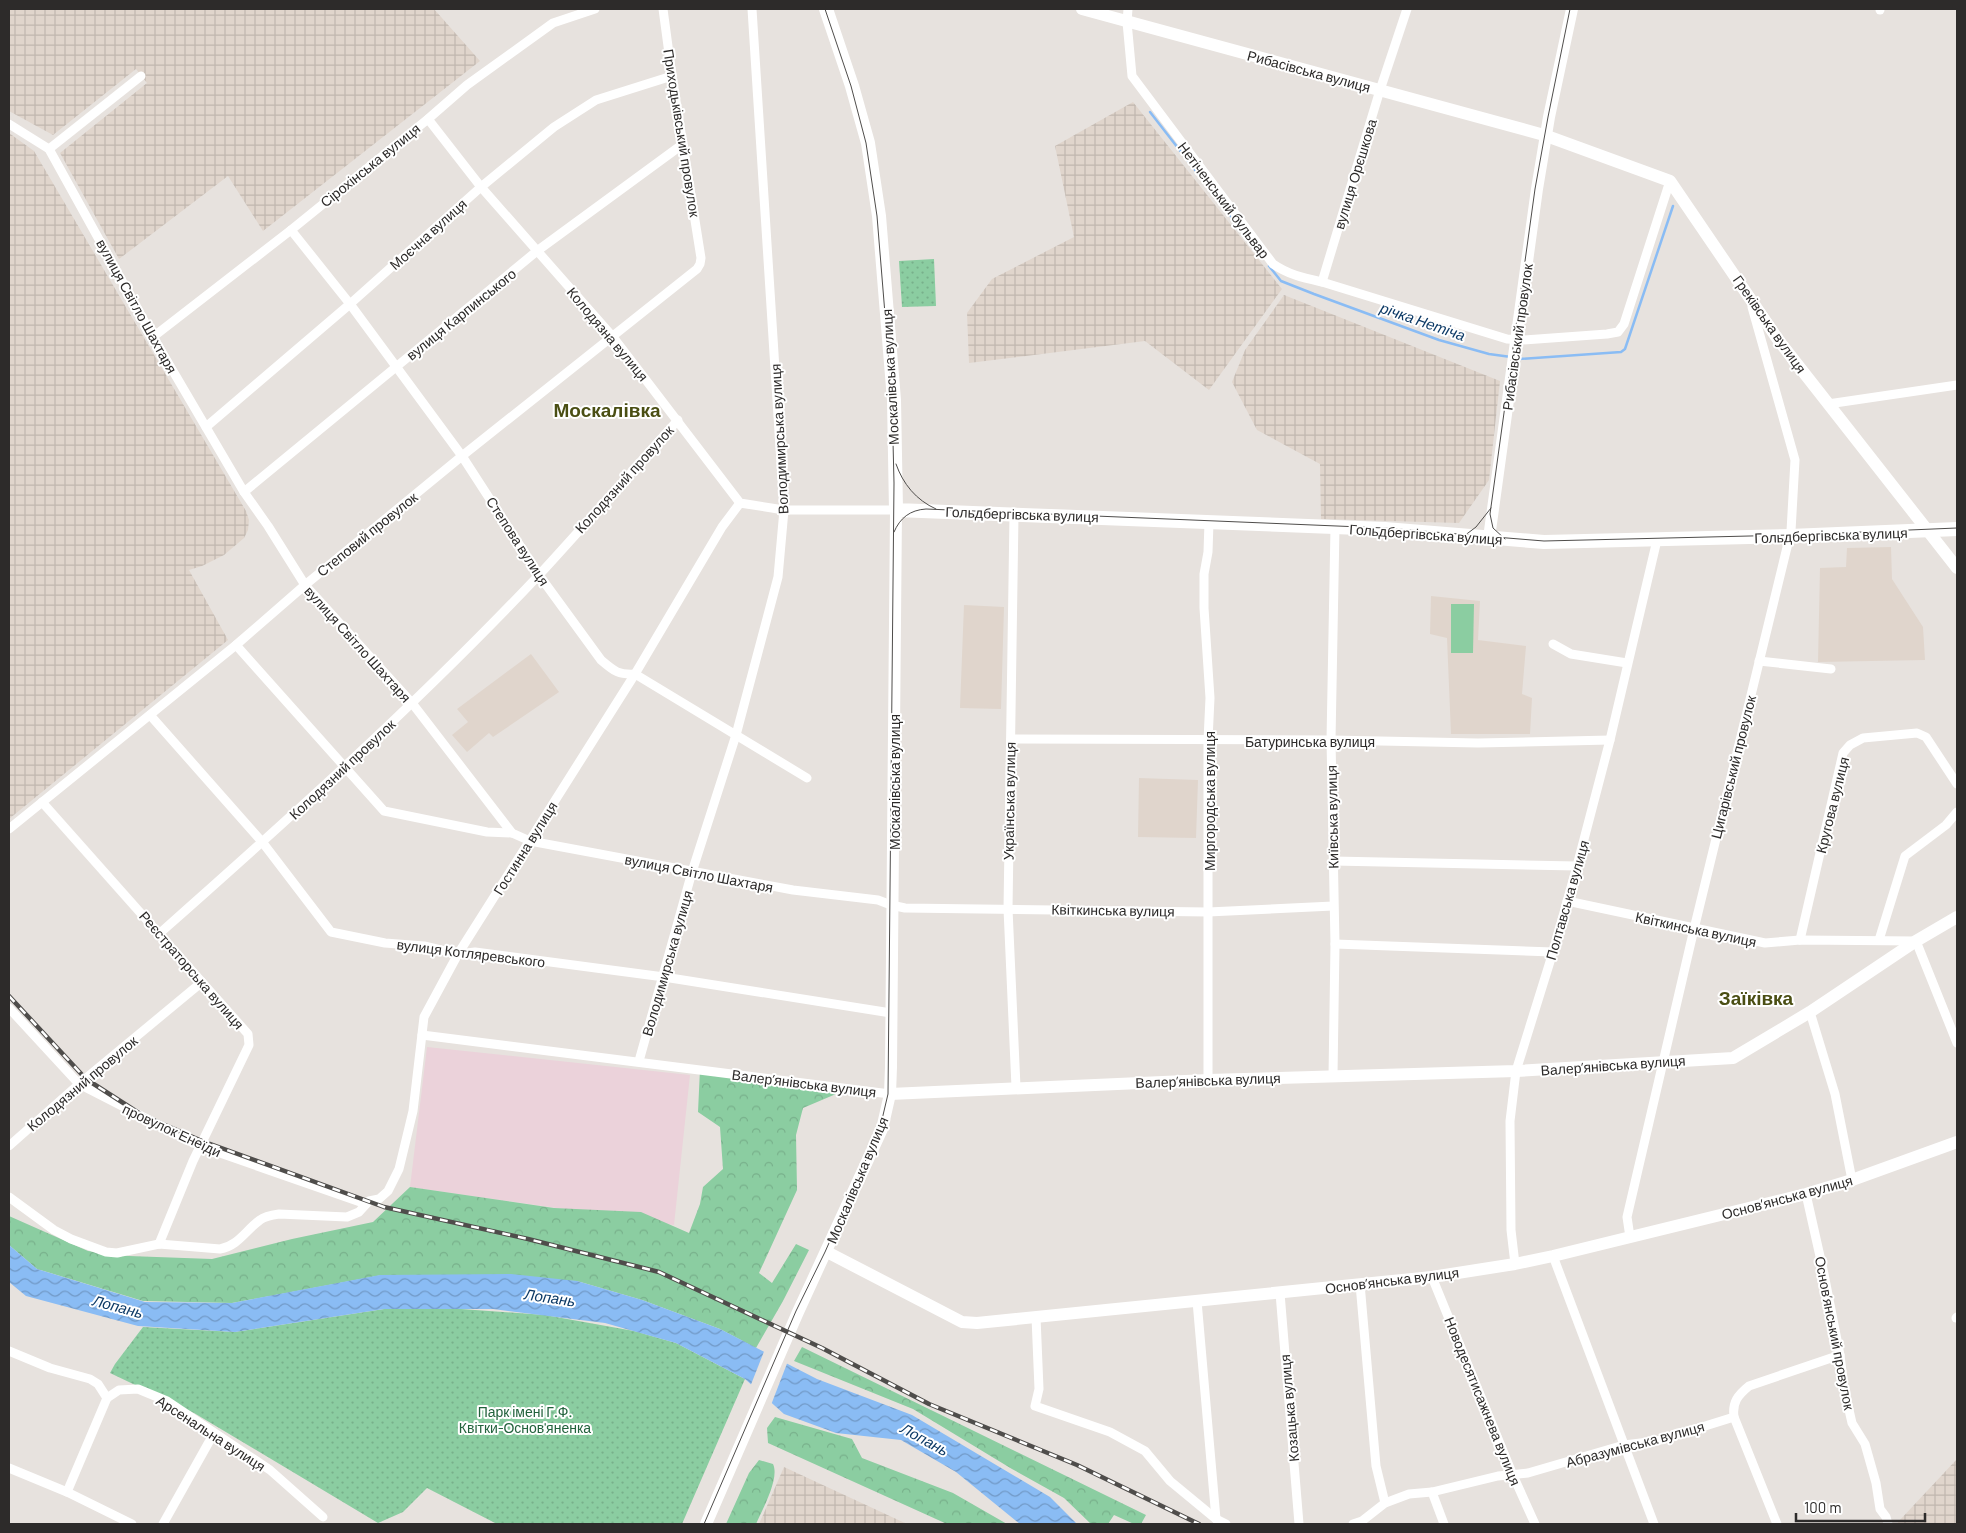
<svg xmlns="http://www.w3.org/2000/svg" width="1966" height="1533" font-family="Barlow,sans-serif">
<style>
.industrial{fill:url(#industrial-grid)}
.built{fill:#e0d5cc}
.medical{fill:#ebd2da}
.green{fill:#8bcda1}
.forest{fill:url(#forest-crowns)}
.park{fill:url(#park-dots)}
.water{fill:url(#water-waves)}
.pier{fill:#e7e2de}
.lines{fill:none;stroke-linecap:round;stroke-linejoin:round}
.stream{stroke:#8abcf4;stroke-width:2.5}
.street{stroke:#fff;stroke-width:9}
.secondary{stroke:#fff;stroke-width:12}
.primary{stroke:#fff;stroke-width:14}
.tram{stroke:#4f4d4b;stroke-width:1}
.rail-casing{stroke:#4f4d4b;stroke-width:4.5}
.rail{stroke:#fff;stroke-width:2.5;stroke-dasharray:8;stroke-linecap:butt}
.labels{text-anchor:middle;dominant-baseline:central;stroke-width:4;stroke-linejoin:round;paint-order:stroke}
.street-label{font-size:14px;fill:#2d2b2a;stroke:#fff}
.park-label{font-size:14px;fill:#22623c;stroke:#fff}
.water-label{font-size:15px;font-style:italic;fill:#0d3a66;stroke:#fff}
.district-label{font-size:19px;font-weight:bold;fill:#4a4e13;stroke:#fff}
</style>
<defs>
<pattern id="industrial-grid" width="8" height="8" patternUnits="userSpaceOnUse" patternTransform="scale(1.25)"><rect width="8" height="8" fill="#e0d5cc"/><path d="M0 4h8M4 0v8" fill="none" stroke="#c0b7af"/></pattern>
<pattern id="forest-crowns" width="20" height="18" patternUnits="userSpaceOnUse" patternTransform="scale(1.25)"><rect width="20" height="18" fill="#8bcda1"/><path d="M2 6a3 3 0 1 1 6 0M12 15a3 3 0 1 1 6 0" fill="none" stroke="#78b08b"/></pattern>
<pattern id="park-dots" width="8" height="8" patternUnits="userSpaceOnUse" patternTransform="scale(1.25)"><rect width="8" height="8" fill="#8bcda1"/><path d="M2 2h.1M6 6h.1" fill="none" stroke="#78b08b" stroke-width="1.8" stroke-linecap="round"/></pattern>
<pattern id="water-waves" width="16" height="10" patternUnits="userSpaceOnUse" patternTransform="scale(1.25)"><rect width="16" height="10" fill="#8abcf4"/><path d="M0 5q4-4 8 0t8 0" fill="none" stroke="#7199c6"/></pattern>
</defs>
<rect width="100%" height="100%" fill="#e7e2de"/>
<!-- industrial -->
<g class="industrial">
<path d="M9 9H434L480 61 263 231 228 176 119 259 60 153 147 83 136 69 53 135 9 111Z"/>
<path d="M1133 102 1282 289 1209 390 1145 341 969 363 967 313 992 279 1074 237 1055 146Z"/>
<path d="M9 133 34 151 246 511 249 520 248 530 244 538 224 555 202 566 189 570 228 640 9 819Z"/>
<path d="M1284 295 1500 381 1489 480 1459 523 1321 519 1320 464 1257 430 1232 382 1245 350Z"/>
<path d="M1957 1459V1524H1897L1899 1521Z"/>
<path d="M784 1467 907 1524H759Z"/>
</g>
<!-- built -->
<g class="built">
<path d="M1891 547 1892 579 1923 627 1925 660 1818 662 1820 568 1846 567 1847 548Z"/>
<path d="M1431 596 1480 601 1478 640 1526 646 1522 694 1532 698 1530 734H1451L1447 638 1430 634Z"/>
<path d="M964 605 1004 607 1001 709 960 708Z"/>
<path d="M531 654 559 692 493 737 489 733 467 752 452 735 468 722 457 709Z"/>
<path d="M1139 778 1198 780 1196 838 1138 837Z"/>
</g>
<!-- medical -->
<path class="medical" d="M427 1047 690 1075 674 1225 410 1187Z"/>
<!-- green -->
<path class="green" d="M1451 604H1474L1473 653H1451Z"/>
<!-- forest -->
<g class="forest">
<path d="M700 1069 796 1082 836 1094 803 1108 796 1135 797 1190 759 1273 772 1283 796 1244 809 1250 783 1301 756 1348 720 1329 642 1300 577 1281 382 1275 232 1303 143 1301 37 1269 9 1245V1216L88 1251 129 1256 212 1259 292 1239 373 1222 410 1187 554 1208 641 1212 689 1233 700 1204 703 1187 723 1169 720 1127 698 1112Z"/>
<path d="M802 1347 1146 1515 1141 1524H1134L1114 1515 1108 1524H1091L1064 1498 1012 1469 913 1409 794 1361Z"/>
<path d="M775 1417 852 1439 862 1458 953 1493 1007 1524H947L768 1443 767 1428Z"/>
<path d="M759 1460 773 1464C780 1478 762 1510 756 1524H726L749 1473Z"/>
</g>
<!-- park -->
<g class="park">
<path d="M934 259 936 306 902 307 899 261Z"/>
<path d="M384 1309H461L545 1315 634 1331 676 1343 745 1379 682 1524H497L427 1488 403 1512 378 1523 194 1413 110 1373 115 1364 143 1327 235 1332Z"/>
</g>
<!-- water -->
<path class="water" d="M9 1245 37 1269 145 1302 232 1303 380 1275 511 1274 577 1281 642 1300 720 1329 817 1379 912 1415 1050 1497 1077 1524H1020L956 1472 901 1440 836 1433 784 1414 745 1379 676 1343 605 1323 493 1309H384L235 1332 138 1326 26 1296 9 1282Z"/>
<!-- pier -->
<path class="pier" d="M765 1349 788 1361 771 1405 750 1387Z"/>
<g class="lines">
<!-- stream -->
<g class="stream">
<path d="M1150 112 1258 251"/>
<path d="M1269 266 1281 281 1314 294 1439 340 1489 354 1511 357"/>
<path d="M1519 359 1621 352 1625 349 1673 206"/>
</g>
<!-- street -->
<g class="street">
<path d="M1128 9 1127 22 1132 76 1273 264C1289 275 1304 278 1322 282L1507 339 1523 340 1607 334 1618 332 1624 324 1670 181"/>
<path d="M1880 9V10"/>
<path d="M428 119 481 187 613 337 740 503 784 510H896"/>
<path d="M9 124 49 149 153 337 244 492 268 526 305 585 412 703 512 833 530 841 793 890 878 900 891 905 905 908 1208 912 1333 906"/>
<path d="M49 149 141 76"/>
<path d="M291 230 350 304 462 456 539 575 601 660C614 671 618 675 635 674L807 778"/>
<path d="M1322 282 1380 90 1407 9"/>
<path d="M153 337 291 230 428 119 467 85 553 23 595 9"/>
<path d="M1828 404 1957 385"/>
<path d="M206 427 350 304 481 187 554 127 596 100 672 76"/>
<path d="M244 492 537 251 683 144"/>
<path d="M1014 515 1008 909 1016 1087"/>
<path d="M1553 644 1571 654 1627 663"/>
<path d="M236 645 384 811 487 832 512 833"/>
<path d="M1759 661 1831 669"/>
<path d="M150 715 263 843 331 932 385 943 424 946 458 954 475 952 664 977 891 1013"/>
<path d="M1011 739 1331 740 1478 743 1610 740"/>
<path d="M42 802 248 1034 249 1045 193 1161 159 1244"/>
<path d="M9 829 236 645 305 585 462 456 697 269 700 264 701 258 672 76 663 9"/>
<path d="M1333 861 1577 866"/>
<path d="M1567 901 1765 943 1800 940 1916 941 1957 1043"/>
<path d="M160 933C290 818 420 701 539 575 586 524 632 471 678 420"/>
<path d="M1800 940 1843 753 1850 745 1863 738 1917 733 1926 737 1957 784"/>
<path d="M1879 940 1905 856 1946 825 1957 812"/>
<path d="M1335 944 1553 952"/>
<path d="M9 1008 79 1084 200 1146 366 1204"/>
<path d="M1810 1012 1835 1094 1852 1180"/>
<path d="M422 1035 890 1094"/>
<path d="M639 1061 692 872 736 735 778 577 784 510 752 9"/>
<path d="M1333 1076 1335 944 1331 740 1335 527"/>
<path d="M1208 1080V740L1210 698 1204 608V574L1208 552 1209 522"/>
<path d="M9 1146 79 1084 202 982"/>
<path d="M1806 1194 1824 1274 1840 1355 1844 1388 1852 1423 1865 1444 1876 1483 1880 1509 1886 1517 1888 1524"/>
<path d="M9 1197 54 1230 71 1239 106 1252 117 1253 159 1244 220 1249C238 1246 246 1230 260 1220 265 1216 272 1215 279 1214L347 1217 359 1212 369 1201 379 1199 388 1191 399 1169 413 1111 424 1017 458 954 635 674 722 527 740 503"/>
<path d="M1630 1237 1627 1217 1694 929 1791 531 1795 460 1752 307"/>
<path d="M1553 1256 1654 1524"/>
<path d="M1515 1264 1511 1230 1510 1121 1516 1071 1553 952 1577 866 1610 740 1657 540"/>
<path d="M1432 1277 1512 1473 1535 1524"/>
<path d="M1360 1284 1376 1466 1385 1503"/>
<path d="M1280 1293 1299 1524"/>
<path d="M1197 1301 1216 1519"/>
<path d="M1036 1317 1039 1389 1035 1406 1110 1432 1145 1451 1170 1481 1216 1519 1226 1524"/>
<path d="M1956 1318 1957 1317"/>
<path d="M9 1351 50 1368 90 1379 98 1384 107 1398 119 1390 138 1389 167 1401 270 1470 323 1517"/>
<path d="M1734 1417 1777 1524"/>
<path d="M9 1468 67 1492 132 1524"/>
<path d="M67 1492 107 1398"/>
<path d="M1432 1492 1444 1524"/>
<path d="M163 1524 214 1433"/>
<path d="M1353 1524 1362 1521 1385 1503 1409 1494 1432 1492 1498 1476 1528 1473 1624 1445 1657 1441 1734 1417C1732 1402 1738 1395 1749 1386L1840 1355"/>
</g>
<!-- secondary -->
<g class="secondary">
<path d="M1082 9 1544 135 1670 181 1779 341 1957 568"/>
<path d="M1489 538 1537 189 1549 117 1572 9"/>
<path d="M890 1094 1208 1080 1516 1071 1733 1058 1810 1012 1916 941 1957 917"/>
<path d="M827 1252 962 1322 977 1323 1432 1277 1515 1264 1553 1256 1806 1194 1852 1180 1957 1142"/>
<path d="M706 1524 798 1312 882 1129 890 1094 891 1067 896 510"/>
</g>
<!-- primary -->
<path class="primary" d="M826 9 852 86 868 143 879 216 894 400 896 510 1385 529 1544 542 1790 536 1957 529"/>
<!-- tram -->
<g class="tram">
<path d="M896 464C903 484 916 500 936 509"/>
<path d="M894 532C900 518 910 510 926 509L1385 528 1544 541 1791 535 1957 528"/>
<path d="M1464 536 1476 527 1491 508"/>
<path d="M1505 539 1493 528 1490 514 1535 189 1548 117 1570 9"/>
<path d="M704 1524 796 1311 825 1252 880 1128 888 1094 894 483 892 400 877 216 866 143 851 86 825 9"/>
</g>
<!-- rail casing -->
<g class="rail-casing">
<path id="rail" d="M9 996 86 1079 142 1115 202 1141 384 1207 528 1239 659 1272 822 1348 929 1404 1077 1465 1199 1524"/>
</g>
<!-- rail -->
<use href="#rail" class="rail"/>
</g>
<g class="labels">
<!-- street labels -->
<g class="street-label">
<text transform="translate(1309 71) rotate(15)">Рибасівська вулиця</text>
<text transform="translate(682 133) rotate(81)">Приходьківський провулок</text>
<text transform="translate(370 165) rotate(-39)">Сірохінська вулиця</text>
<text transform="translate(1355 174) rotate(-73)">вулиця Орєшкова</text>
<text transform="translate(1224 200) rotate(53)">Нетіченський бульвар</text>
<text transform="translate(428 234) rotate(-42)">Моєчна вулиця</text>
<text transform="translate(137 306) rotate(61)">вулиця Світло Шахтаря</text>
<text transform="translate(461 314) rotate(-39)">вулиця Карпинського</text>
<text transform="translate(1770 324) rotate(55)">Греківська вулиця</text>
<text transform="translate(608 334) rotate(50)">Колодязна вулиця</text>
<text transform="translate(1517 337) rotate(-82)">Рибасівський провулок</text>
<text transform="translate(890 377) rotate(-93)">Москалівська вулиця</text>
<text transform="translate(779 439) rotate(-93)">Володимирська вулиця</text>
<text transform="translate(624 479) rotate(-48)">Колодязний провулок</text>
<text transform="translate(1022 514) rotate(2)">Гольдбергівська вулиця</text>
<text transform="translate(367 534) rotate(-39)">Степовий провулок</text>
<text transform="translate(1426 534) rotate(4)">Гольдбергівська вулиця</text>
<text transform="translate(1831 535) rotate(-2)">Гольдбергівська вулиця</text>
<text transform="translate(518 541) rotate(57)">Степова вулиця</text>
<text transform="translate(358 644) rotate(48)">вулиця Світло Шахтаря</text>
<text x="1310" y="741">Батуринська вулиця</text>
<text transform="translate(1733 767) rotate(-76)">Цигарівський провулок</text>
<text transform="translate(342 769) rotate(-43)">Колодязний провулок</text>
<text transform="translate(894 782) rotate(-90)">Москалівська вулиця</text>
<text transform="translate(1009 801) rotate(-89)">Українська вулиця</text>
<text transform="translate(1209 801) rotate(-90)">Миргородська вулиця</text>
<text transform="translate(1832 805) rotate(-76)">Кругова вулиця</text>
<text transform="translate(1332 817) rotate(-91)">Київська вулиця</text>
<text transform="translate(525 848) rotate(-58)">Гостинна вулиця</text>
<text transform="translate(699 873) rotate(11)">вулиця Світло Шахтаря</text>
<text transform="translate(1567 900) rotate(-74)">Полтавська вулиця</text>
<text transform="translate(1113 910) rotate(1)">Квіткинська вулиця</text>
<text transform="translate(1696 929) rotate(12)">Квіткинська вулиця</text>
<text transform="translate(471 953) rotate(7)">вулиця Котляревського</text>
<text transform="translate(667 963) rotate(-74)">Володимирська вулиця</text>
<text transform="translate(192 970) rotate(49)">Реєстраторська вулиця</text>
<text transform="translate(1613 1065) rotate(-4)">Валер’янівська вулиця</text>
<text transform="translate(1208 1080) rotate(-2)">Валер’янівська вулиця</text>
<text transform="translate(82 1083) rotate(-40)">Колодязний провулок</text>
<text transform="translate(804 1083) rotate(7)">Валер’янівська вулиця</text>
<text transform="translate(172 1130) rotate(25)">провулок Енеїди</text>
<text transform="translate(857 1180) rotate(-67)">Москалівська вулиця</text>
<text transform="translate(1787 1197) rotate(-15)">Основ’янська вулиця</text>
<text transform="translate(1392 1280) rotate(-7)">Основ’янська вулиця</text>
<text transform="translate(1835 1333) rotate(79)">Основ’янський провулок</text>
<text transform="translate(1483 1401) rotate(68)">Новодесятисажнева вулиця</text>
<text transform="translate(1289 1408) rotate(-95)">Козацька вулиця</text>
<text transform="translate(211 1433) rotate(33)">Арсенальна вулиця</text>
<text transform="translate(1635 1444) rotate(-15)">Абразумівська вулиця</text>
</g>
<!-- park labels -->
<g class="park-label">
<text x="525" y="1411">Парк імені Г.Ф.<tspan x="525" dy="16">Квітки-Основ'яненка</tspan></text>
</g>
<!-- water labels -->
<g class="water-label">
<text transform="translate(1423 321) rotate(19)">річка Нетіча</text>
<text transform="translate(550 1297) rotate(8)">Лопань</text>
<text transform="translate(118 1306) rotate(15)">Лопань</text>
<text transform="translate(925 1439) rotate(29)">Лопань</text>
</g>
<!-- district labels -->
<g class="district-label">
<text x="607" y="409">Москалівка</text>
<text x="1756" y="997">Заїківка</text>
</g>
</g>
<!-- border -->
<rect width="1966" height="1533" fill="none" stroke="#2d2b2a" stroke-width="20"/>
<!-- scale -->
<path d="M1796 1513v8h129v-8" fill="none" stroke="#2d2b2a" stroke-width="2.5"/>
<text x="1804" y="1513" font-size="15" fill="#2d2b2a" stroke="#ffffff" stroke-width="4" paint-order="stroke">100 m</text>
</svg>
